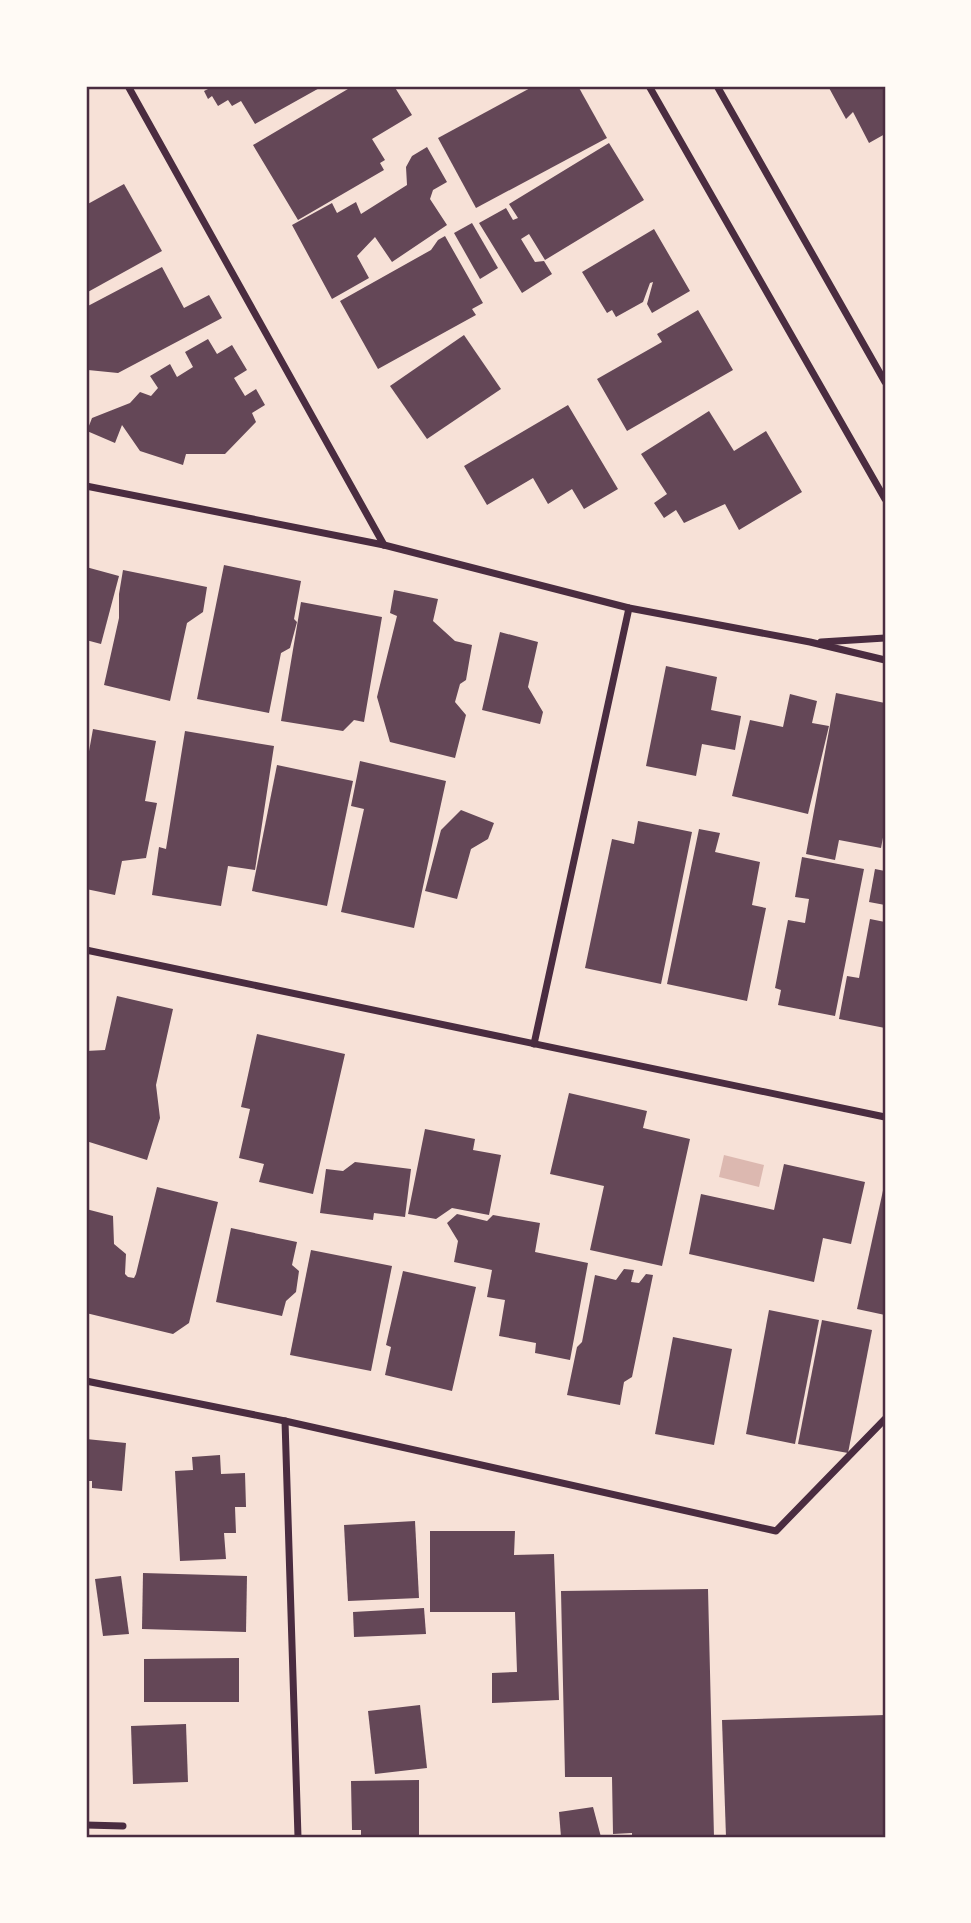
<svg xmlns="http://www.w3.org/2000/svg" width="971" height="1923" font-family="'Exo 2',sans-serif">
<style>
.water{fill:#dcb8b0}
.building{fill:#644757}
.lines{fill:none;stroke-linecap:round;stroke-linejoin:round}
.minor{stroke:#4a2c40;stroke-width:7}
.neatline{fill:none;stroke:#4a2c40;stroke-width:2.5}
</style>
<rect width="100%" height="100%" fill="#f7e1d7"/>
<!-- water -->
<path class="water" d="M724 1155 764 1165 759 1187 719 1177Z"/>
<!-- building -->
<g class="building">
<path d="M214 86H323L255 124 241 101 232 106 228 100 218 106 212 96 208 99 204 91Z"/>
<path d="M353 86H394L412 115 372 139 385 160 380 163 384 170 298 220 253 145Z"/>
<path d="M534 86H578L607 138 476 208 438 138Z"/>
<path d="M828 86H885V134L869 143 853 112 846 119Z"/>
<path d="M609 143 644 200 545 260 529 234 521 239 535 262 544 261 552 274 522 293 479 223 506 208 513 220 518 218 509 204Z"/>
<path d="M427 147 447 182 433 190 430 199 447 225 392 262 375 237 357 256 369 278 332 299 292 225 332 203 337 213 356 202 361 214 407 185 406 167 412 156Z"/>
<path d="M124 184 162 251 86 293V205Z"/>
<path d="M472 223 498 268 480 279 454 233Z"/>
<path d="M654 229 690 291 652 313 647 304 653 282 650 283 643 302 616 317 612 310 607 313 582 272Z"/>
<path d="M445 236 483 303 472 309 476 315 378 369 340 301 431 250 438 240Z"/>
<path d="M162 267 184 308 209 295 222 318 118 373 88 370 86 365V307Z"/>
<path d="M698 310 733 370 627 431 597 379 662 342 657 334Z"/>
<path d="M464 335 501 389 427 439 390 386Z"/>
<path d="M208 339 217 354 232 345 247 370 234 378 245 396 256 389 265 405 252 413 256 422 225 454H186L183 465 140 451 122 425 115 443 87 431 92 418 130 403 140 392 151 396 158 388 150 376 170 364 177 377 193 367 185 352Z"/>
<path d="M568 405 618 489 584 509 572 489 548 504 533 478 487 505 464 466Z"/>
<path d="M709 411 734 451 766 431 802 492 739 530 725 504 684 523 676 510 664 518 654 503 667 494 641 454Z"/>
<path d="M224 565 301 581 294 619 297 622 290 648 281 653 269 713 197 699Z"/>
<path d="M86 567 119 576 101 644 86 640Z"/>
<path d="M123 570 207 587 203 612 187 623 170 701 104 685 119 618V594Z"/>
<path d="M394 590 438 599 433 621 455 641 472 645 466 680 460 684 455 702 466 715 455 758 390 742 377 697 397 616 390 613Z"/>
<path d="M301 602 382 617 364 722 354 720 343 731 281 721Z"/>
<path d="M500 632 538 642 528 687 543 712 540 724 482 710Z"/>
<path d="M666 666 717 677 711 710 741 716 735 750 702 744 696 776 646 766Z"/>
<path d="M836 693 885 703V827L881 848 839 840 835 860 806 854Z"/>
<path d="M790 694 817 701 812 723 829 726 808 814 732 796 750 720 783 727Z"/>
<path d="M93 729 156 741 145 801 157 803 146 858 122 861 115 895 86 889V768Z"/>
<path d="M185 731 274 746 255 870 228 866 221 906 152 895 159 847 166 849Z"/>
<path d="M360 761 446 781 414 928 341 912 364 809 351 806Z"/>
<path d="M277 765 353 781 327 906 252 891Z"/>
<path d="M461 810 494 823 488 839 471 849 457 899 425 891 441 830Z"/>
<path d="M638 821 692 832 661 984 585 968 612 839 634 844Z"/>
<path d="M699 829 720 833 715 852 760 862 752 905 766 908 747 1001 667 984Z"/>
<path d="M802 857 864 869 835 1016 778 1005 781 990 775 988 788 920 805 923 809 899 795 897Z"/>
<path d="M875 869 885 871V905L869 902Z"/>
<path d="M870 919 885 922V1028L839 1019 847 976 859 978Z"/>
<path d="M117 996 173 1009 156 1085 160 1118 147 1160 86 1141V1051L105 1050Z"/>
<path d="M257 1034 345 1054 313 1194 259 1182 264 1164 239 1158 250 1109 241 1107Z"/>
<path d="M569 1093 647 1111 643 1128 690 1139 662 1266 590 1250 604 1186 550 1174Z"/>
<path d="M425 1129 475 1139 473 1150 501 1155 489 1215 452 1208 436 1219 408 1214Z"/>
<path d="M355 1162 411 1169 405 1217 374 1213 373 1220 320 1213 326 1169 343 1171Z"/>
<path d="M784 1164 865 1182 851 1244 823 1238 814 1282 689 1254 701 1194 774 1210Z"/>
<path d="M884 1186H885V1315L857 1309Z"/>
<path d="M157 1187 218 1202 189 1323 173 1334 86 1313V1209L113 1216 114 1244 126 1254 125 1274 128 1277 134 1278 136 1274Z"/>
<path d="M457 1214 487 1221 493 1215 540 1223 535 1252 588 1263 570 1360 535 1353 536 1343 499 1336 505 1300 487 1297 492 1270 454 1262 458 1241 447 1223Z"/>
<path d="M231 1228 297 1242 292 1265 299 1271 296 1292 286 1301 282 1316 216 1302Z"/>
<path d="M311 1250 392 1266 371 1371 290 1355Z"/>
<path d="M624 1269 634 1270 631 1282 639 1283 646 1274 653 1275 632 1377 624 1382 620 1405 567 1395 577 1347 582 1342 595 1275 616 1280Z"/>
<path d="M403 1271 476 1287 452 1391 385 1375 391 1347 386 1345Z"/>
<path d="M769 1310 819 1320 795 1444 746 1434Z"/>
<path d="M822 1320 872 1330 848 1453 798 1444Z"/>
<path d="M673 1337 732 1349 714 1445 655 1434Z"/>
<path d="M86 1439 126 1443 122 1491 92 1488V1481H86Z"/>
<path d="M220 1455 221 1474 245 1473 246 1507H235L236 1533H224L226 1559 180 1561 175 1471 193 1470 192 1457Z"/>
<path d="M415 1521 419 1598 348 1601 344 1525Z"/>
<path d="M430 1531H515L514 1555 554 1554 559 1700 492 1703V1673L517 1672 515 1612H430Z"/>
<path d="M143 1573 247 1576 246 1632 142 1629Z"/>
<path d="M121 1576 129 1634 103 1636 95 1579Z"/>
<path d="M708 1589 714 1837H632V1833L613 1834 612 1777H565L561 1591Z"/>
<path d="M424 1608 426 1634 354 1637 353 1612Z"/>
<path d="M239 1658V1702H144V1659Z"/>
<path d="M420 1705 427 1768 375 1774 368 1711Z"/>
<path d="M885 1715V1837H726L722 1720Z"/>
<path d="M186 1724 188 1782 133 1784 131 1726Z"/>
<path d="M419 1780V1837H361V1830H352L351 1781Z"/>
<path d="M593 1807 601 1837H561L559 1812Z"/>
</g>
<g class="lines">
<!-- minor -->
<g class="minor">
<path d="M128 86 384 545"/>
<path d="M649 86 885 499"/>
<path d="M717 86 885 382"/>
<path d="M86 486 384 545 629 608 810 642 885 660"/>
<path d="M821 642 885 638"/>
<path d="M86 950 885 1117"/>
<path d="M534 1044 629 608"/>
<path d="M86 1381 285 1421 776 1531 885 1419"/>
<path d="M285 1421 298 1837"/>
<path d="M86 1825 123 1826"/>
</g>
</g>
<!-- border -->
<rect width="971" height="1923" fill="none" stroke="#fffaf5" stroke-width="175"/>
<rect x="88" y="88" width="796" height="1748" class="neatline"/>
</svg>
